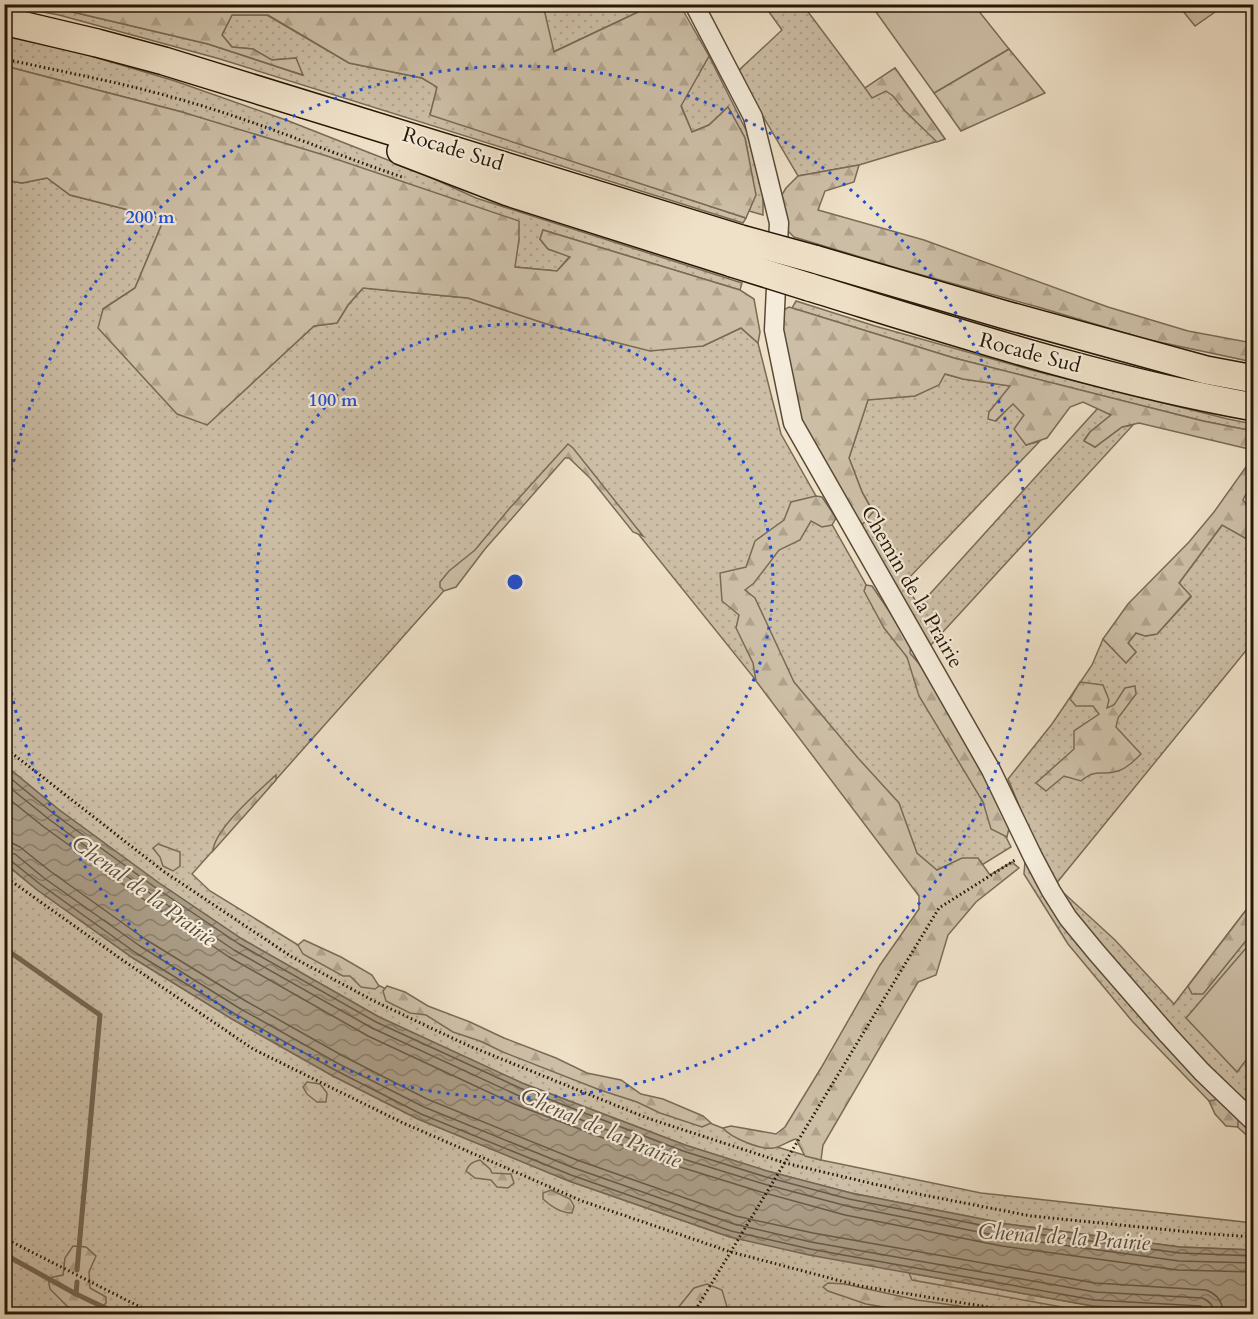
<svg xmlns="http://www.w3.org/2000/svg" width="1258" height="1319" font-family="Cardo,serif">
<style>
.grass{fill:url(#grass-dots);stroke:#796b56;stroke-width:1.5}
.forest{fill:url(#forest-firs);stroke:#796b56;stroke-width:1.5}
.garden{fill:#cdbfa7;stroke:#796b56;stroke-width:1.5}
.water{fill:url(#water-waves);stroke:#756753;stroke-width:1.5}
.lines{fill:none;stroke-linecap:round;stroke-linejoin:round}
.shore{stroke:#685a46;stroke-width:1.5}
.stream{stroke:#756753;stroke-width:5}
.minor-casing{stroke:#584a36;stroke-width:21}
.highway-casing{stroke:#251706;stroke-width:30}
.path{stroke:#251706;stroke-width:3;stroke-dasharray:1.5 3;stroke-linecap:butt}
.minor{stroke:#f5ecdb;stroke-width:18}
.highway{stroke:#efe1c8;stroke-width:27}
.highway-bridge-casing{stroke:#251706;stroke-width:30;stroke-linecap:butt}
.highway-bridge{stroke:#efe1c8;stroke-width:27}
.ring{fill:none;stroke:#1d4ed8;stroke-width:3;stroke-dasharray:3 6}
.labels{text-anchor:middle;dominant-baseline:central;stroke-width:4.5;stroke-linejoin:round;paint-order:stroke}
.street-label{font-size:21px;fill:#251706;stroke:#f5ecdb}
.water-label{font-size:22px;font-style:italic;fill:#5a4c39;stroke:#f5ecdb}
.centre{fill:#1d4ed8;stroke:#f5ecdb;stroke-width:3}
.ring-label{font-size:18px;text-anchor:middle;font-weight:bold;fill:#1d4ed8;stroke:#f5ecdb;stroke-width:4.5;stroke-linejoin:round;paint-order:stroke}
</style>
<defs>
<pattern id="grass-dots" width="8" height="8" patternUnits="userSpaceOnUse" patternTransform="scale(1.5)"><rect width="8" height="8" fill="#cdbfa7"/><path d="M2 2h.1M6 6h.1" fill="none" stroke="#b0a38e" stroke-width="1.8" stroke-linecap="round"/></pattern>
<pattern id="forest-firs" width="22" height="20" patternUnits="userSpaceOnUse" patternTransform="scale(1.5)"><rect width="22" height="20" fill="#cdbfa7"/><path d="M5 1l3.5 6h-7zM16 11l3.5 6h-7z" fill="#b0a38e"/></pattern>
<pattern id="water-waves" width="16" height="10" patternUnits="userSpaceOnUse" patternTransform="scale(1.5)"><rect width="16" height="10" fill="#aa9c86"/><path d="M0 5q4-4 8 0t8 0" fill="none" stroke="#8a7e6c"/></pattern>
</defs>
<rect width="100%" height="100%" fill="#efe1c8"/>
<filter id="stains"><feTurbulence type="fractalNoise" baseFrequency=".00333" numOctaves="4"/><feColorMatrix values="0 0 0 0 .2 0 0 0 0 .09 0 0 0 0 .02 0 0 0 .5 -.17"/></filter>
<radialGradient id="worn" r=".72"><stop offset=".6" stop-color="#630" stop-opacity="0"/><stop offset="1" stop-color="#630" stop-opacity=".3"/></radialGradient>
<!-- grass -->
<g class="grass">
<path d="M543 4 653 5 553 52Z"/>
<path d="M6 5H43L208 44 302 75 296 58 271 60 253 49 232 47 222 35 232 15H267L349 63 422 78 438 87 430 114 746 218 743 223 220 59 59 15Z"/>
<path d="M764 5H803L865 88 895 68 945 139 859 165 798 176 737 72 782 30Z"/>
<path d="M4 36 81 53 175 81 286 120 421 173 476 198 742 283 740 290 543 230 540 239 548 249 570 256 557 271 514 267 519 239 182 112 5 66Z"/>
<path d="M709 56 748 134 763 188V215L749 211 755 195 745 138 728 107 709 125 692 132 681 105Z"/>
<path d="M47 178 70 195 164 219 135 288 103 309 207 425 314 326 337 323 348 305 363 288 468 298 559 328 703 346 741 328 758 343 781 434 987 799 1011 847 930 897 570 449 192 874 210 891 298 945 452 1022 753 1140 821 1160 981 1193 1253 1223V1250L1180 1247 1007 1224 851 1193 767 1171 685 1145 522 1083 379 1017 242 939 159 883 58 809 5 765 4 180 22 183Z"/>
<path d="M796 301 875 326 1031 370 1228 419 1253 424V431L1203 421 954 358 792 308Z"/>
<path d="M945 374 963 379 1011 386 989 412 996 421 1013 403 1024 415 1026 445 1040 441 904 583 919 606 1098 408 1111 415 1090 432 1084 440 1095 447 1122 427 1133 425 930 646 852 517 873 511 862 492 849 458 868 399 915 396Z"/>
<path d="M1223 524 1245 538 1253 527V642L1055 885 1115 940 1174 1004 1253 901V1110L1177 1036 1107 956 1072 914 1055 885 1040 856 1008 779 1052 724 1092 665 1103 639 1126 663 1136 652 1128 643 1136 633 1146 636 1157 634 1191 597 1179 583Z"/>
<path d="M1025 861 1253 1129V1141L1209 1101 1132 1021 1068 944 1024 874Z"/>
<path d="M4 863 36 889 133 958 232 1019 333 1076 418 1119 569 1181 730 1237 995 1289 1093 1306 1253 1314H5Z"/>
</g>
<!-- forest -->
<g class="forest">
<path d="M43 5H543L554 52 653 5H680L709 56 681 106 692 132 709 125 728 107 745 138 756 195 746 218 430 115 437 87 422 78 349 63 268 15H232L222 35 232 47 253 49 272 60 296 58 303 75 208 44Z"/>
<path d="M1178 5H1225L1195 26Z"/>
<path d="M1009 49 1045 93 961 131 934 93Z"/>
<path d="M5 66 182 112 327 156 519 221V239L515 267 557 271 570 257 548 249 540 239 543 230 740 290 754 299 760 332 758 343 741 328 703 346 650 351 559 328 468 298 363 288 348 305 337 323 314 326 207 425 177 414 98 328 103 309 135 288 164 219 70 195 47 178 22 183 5 180Z"/>
<path d="M895 68 945 139 937 142 905 111 893 96 886 91 872 98 865 88Z"/>
<path d="M859 165 854 182 825 191 818 210 924 240 1108 307 1188 331 1253 343V362L1145 339 1038 307 900 269 794 237 784 227 780 198 786 188 798 176Z"/>
<path d="M789 307 954 358 1203 421 1253 431V450L1139 423 1122 427 1095 447 1084 441 1090 432 1111 415 1083 402 1070 407 1047 438 1026 445 1014 429 1024 415 1013 404 995 421 988 419 989 412 1010 386 963 379 945 374 939 385 915 396 868 400 849 458 862 492 873 512 863 524 852 517 811 450 791 390 780 312Z"/>
<path d="M568 444 573 448 643 536 633 532 590 478 569 458H565L485 549 456 587 444 591 440 587V582L449 571 475 550 509 509Z"/>
<path d="M1253 457V480L1243 500 1253 512V527L1245 538 1222 525 1179 583 1191 596 1157 634 1145 636 1136 633 1128 643 1136 652 1126 663 1103 639 1128 604 1189 542 1214 512Z"/>
<path d="M816 496 822 497 836 518 832 525 822 527 811 521 800 540 779 550 754 583 745 590 755 598 794 682 858 758 899 803 917 853 937 870 962 858H978L990 875 1012 862 1019 868 976 902 948 935 936 975 918 982 823 1145 821 1160 805 1156 796 1139C788 1141 781 1147 773 1148 761 1150 731 1138 723 1128L731 1126 776 1134 785 1127 821 1068 880 965 919 909V896L756 681 753 663 736 628 739 615 722 601 720 573 746 567 755 541 784 520 791 502Z"/>
<path d="M866 585 872 586 911 643 910 653 931 678 988 775 1010 824 1007 837 991 829 983 802 919 696 907 657 884 628 864 591Z"/>
<path d="M1080 682 1103 685 1109 700 1107 708 1114 705 1125 688 1135 686 1136 694 1118 718 1116 727 1141 754C1134 761 1127 768 1118 771 1101 777 1098 767 1081 781L1064 776 1046 791 1036 783 1074 749V731L1099 714 1093 706H1076L1070 699Z"/>
<path d="M276 775V780L213 851C214 829 260 790 276 775Z"/>
<path d="M158 844 180 852V866L173 871 163 866 160 857 153 848Z"/>
<path d="M1253 901V932L1203 994H1192L1188 986Z"/>
<path d="M304 940 341 957 372 975 379 986 375 989 361 987 350 976H343L303 954 298 945Z"/>
<path d="M387 986 405 992 428 1006 470 1022 504 1038 556 1058 587 1073 621 1080 641 1094 663 1099 703 1116 711 1123 702 1127 660 1113 637 1102 600 1090 503 1052 480 1041 453 1032 426 1015 410 1013 386 1001 383 991Z"/>
<path d="M307 1082 320 1084 327 1093 326 1102H317L307 1094 303 1087Z"/>
<path d="M1219 1099 1238 1117V1127L1226 1126 1215 1114 1209 1101Z"/>
<path d="M480 1160 490 1169 492 1173 511 1174 514 1183 508 1188 497 1187 491 1180 475 1178 466 1171C469 1164 472 1162 480 1160Z"/>
<path d="M551 1190 570 1199 574 1206 572 1213C560 1213 551 1206 543 1199V1193Z"/>
<path d="M73 1246 86 1247 96 1256 89 1272 90 1288 106 1297V1303L94 1314 68 1307 50 1289 48 1278 63 1275 65 1258Z"/>
<path d="M909 1273 1093 1306 1131 1308 1125 1314 1073 1309 912 1280Z"/>
<path d="M828 1283 845 1284 917 1300 1015 1314H924L866 1304 828 1291 823 1287Z"/>
<path d="M707 1284 722 1290 727 1307 720 1314H673L694 1288Z"/>
</g>
<!-- garden -->
<g class="garden">
<path d="M871 5H974L1009 49 934 93Z"/>
<path d="M1253 940V974L1251 979 1254 982 1253 1051 1237 1072 1186 1018Z"/>
</g>
<!-- water -->
<path class="water" d="M5 765 58 809 159 883 242 939 379 1017 522 1083 685 1145 767 1171 851 1193 1007 1224 1180 1247 1253 1250V1314L1093 1306 809 1255 730 1237 569 1181 418 1119 333 1076 232 1019 133 958 36 889 5 863Z"/>
<g class="lines">
<!-- shore -->
<g class="shore">
<path d="M4 773 54 814 156 888 239 944 376 1022 520 1088 683 1151 766 1177 849 1199 1006 1230 1180 1253 1254 1256"/>
<path d="M4 783 50 820 151 894 234 950 372 1028 517 1095 680 1158 764 1184 847 1206 1004 1237 1179 1261 1254 1263"/>
<path d="M4 795 44 827 146 901 229 957 368 1036 514 1104 677 1166 761 1192 845 1215 1002 1246 1178 1270 1254 1272"/>
<path d="M4 843H12L20 847 50 871 145 939 244 1000 343 1056 427 1099 577 1160 736 1216 813 1233 1095 1283 1206 1290C1217 1294 1223 1302 1223 1314"/>
<path d="M4 852 15 854 44 878 140 946 239 1008 339 1064 424 1107 574 1168 734 1224 811 1242 1095 1292 1202 1298C1210 1301 1214 1306 1214 1314"/>
<path d="M4 859 10 860 40 884 136 953 235 1014 335 1070 421 1114 571 1175 731 1231 810 1249 1094 1300 1201 1306 1205 1309 1206 1314"/>
</g>
<!-- stream -->
<g class="stream">
<path d="M4 948 100 1015 77 1270"/>
<path d="M4 1254 76 1294 118 1314"/>
<path d="M76 1294 77 1282"/>
</g>
<!-- minor casing -->
<g class="minor-casing">
<path id="minor" d="M694 4 753 117 779 223 774 330 793 423 991 770 1033 857 1051 891 1068 918 1096 952 1168 1035 1202 1072 1254 1122"/>
</g>
<!-- highway casing -->
<g class="highway-casing">
<g id="highway">
<path d="M4 21 97 43 164 61 741 239"/>
<path d="M401 151 508 192 732 263"/>
<path d="M814 259 1002 314 1206 370 1254 379"/>
<path d="M809 287C956 332 1102 380 1254 407"/>
</g>
</g>
<!-- path -->
<g class="path">
<path d="M4 59C64 72 124 83 182 100 257 121 328 152 402 177"/>
<path d="M4 747 163 871 292 957 374 1001 467 1045 647 1118 785 1163 908 1192 1031 1216 1210 1234 1254 1237"/>
<path d="M4 876 121 959 253 1049 401 1122 582 1201 731 1252 860 1286 1030 1314"/>
<path d="M4 1238 154 1314"/>
<path d="M693 1314 939 908 1015 860"/>
</g>
<!-- minor -->
<use href="#minor" class="minor"/>
<!-- highway -->
<use href="#highway" class="highway"/>
<!-- highway-bridge casing -->
<g class="highway-bridge-casing">
<g id="highway-bridge">
<path d="M741 239 814 259"/>
<path d="M732 263 809 287"/>
</g>
</g>
<!-- highway-bridge -->
<use href="#highway-bridge" class="highway-bridge"/>
</g>
<!-- distance rings -->
<g class="ring">
<circle cx="515" cy="582" r="258"/>
<path d="M5 506A516 516 0 1 1 5 658"/>
</g>
<g class="labels">
<!-- street labels -->
<g class="street-label">
<text transform="translate(453 149) rotate(17)">Rocade Sud</text>
<text transform="translate(1030 353) rotate(15)">Rocade Sud</text>
<text transform="translate(912 587) rotate(60)">Chemin de la Prairie</text>
</g>
<!-- water labels -->
<g class="water-label">
<text transform="translate(144 891) rotate(36)">Chenal de la Prairie</text>
<text transform="translate(601 1128) rotate(23)">Chenal de la Prairie</text>
<text transform="translate(1064 1237) rotate(4)">Chenal de la Prairie</text>
</g>
</g>
<circle cx="515" cy="582" r="9" class="centre"/>
<g class="ring-label">
<text x="150" y="223">200 m</text>
<text x="333" y="406">100 m</text>
</g>
<!-- margin -->
<rect width="1258" height="1319" fill="none" stroke="#efe1c8" stroke-width="24"/>
<rect x="6" y="6" width="1246" height="1307" fill="none" stroke="#251706" stroke-width="3"/>
<rect x="12" y="12" width="1234" height="1295" fill="none" stroke="#251706" stroke-width="1.5"/>
<rect width="100%" height="100%" filter="url(#stains)"/>
<rect width="100%" height="100%" fill="url(#worn)"/>
</svg>
